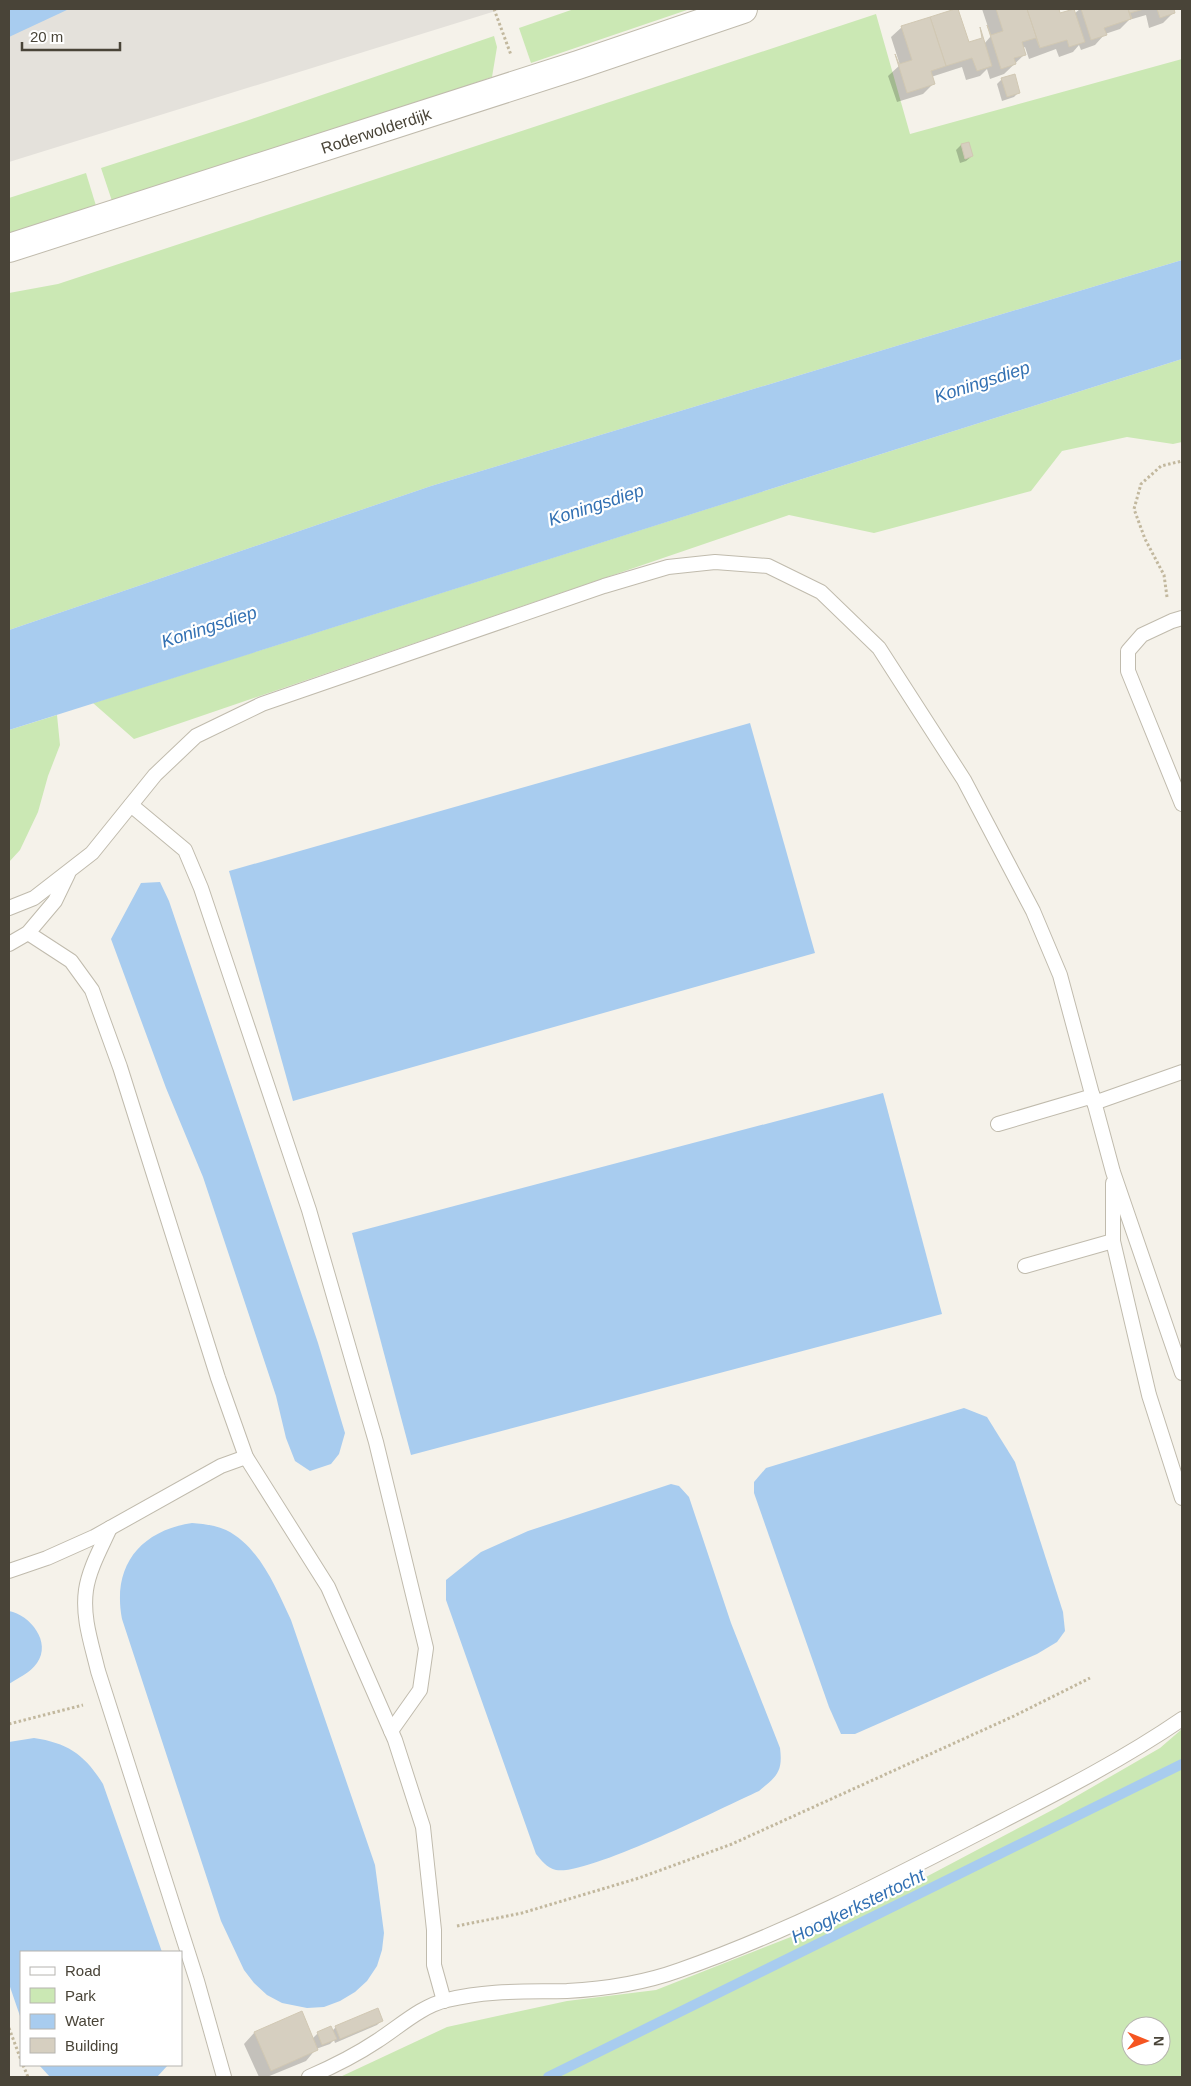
<svg xmlns="http://www.w3.org/2000/svg" width="1191" height="2086" font-family="Helvetica,sans-serif">
<style>
.industrial{fill:#e4e1db}
.green{fill:#cbe8b4;fill-rule:evenodd}
.water{fill:#a8ccef}
.shadow{fill:#0003}
.lines{fill:none;stroke-linecap:round;stroke-linejoin:round}
.stream{stroke:#a8ccef;stroke-width:10}
.building{fill:#d6cfc0;stroke:#d1c8b3}
.service-casing{stroke:#c0bbad;stroke-width:16}
.tertiary-casing{stroke:#c0bbad;stroke-width:30}
.path{stroke:#c2b89e;stroke-width:3;stroke-dasharray:2.5 2.5;stroke-linecap:butt}
.service{stroke:#fff;stroke-width:14}
.tertiary{stroke:#fff;stroke-width:28}
.labels{text-anchor:middle;dominant-baseline:central;stroke-width:4.5;stroke-linejoin:round;paint-order:stroke}
.street-label{font-size:16px;fill:#494438;stroke:#fff}
.water-label{font-size:18px;font-style:italic;fill:#3371b3;stroke:#fff}
</style>
<rect width="100%" height="100%" fill="#f5f2ea"/>
<!-- industrial -->
<path class="industrial" d="M9 9H502L9 162Z"/>
<!-- green -->
<g class="green">
<path d="M574 9H690L531 63 519 28Z"/>
<path d="M876 14 910 134 1182 59V260L431 486 9 630V293L58 284Z"/>
<path d="M494 36 497 47 492 77 258 157 113 204 101 168 246 121Z"/>
<path d="M86 173 97 209 9 238V198Z"/>
<path d="M1182 359V442L1173 444 1127 437 1062 451 1031 491 874 533 789 515 134 739 93 703Z"/>
<path d="M57 715 60 745 48 776 38 812 20 850 9 862V730Z"/>
<path d="M1182 1729V2077H340L447 2027 567 2001 656 1990 875 1904 1056 1808 1160 1748ZM1131 2026H1161V2056H1131Z"/>
</g>
<!-- water -->
<g class="water">
<path d="M9 9H69L9 37Z"/>
<path d="M1182 260V359L9 730V630L431 486Z"/>
<path d="M750 723 815 953 293 1101 229 871Z"/>
<path d="M160 882 169 901 318 1343 345 1433 339 1454 331 1464 310 1471 295 1461 286 1438 276 1396 203 1177 166 1088 111 939 141 883Z"/>
<path d="M883 1093 942 1314 411 1455 352 1233Z"/>
<path d="M964 1408 987 1417 1015 1462 1063 1612 1065 1631 1057 1642 1037 1654 855 1734H841L829 1707 754 1493V1482L766 1468Z"/>
<path d="M671 1484 679 1486 689 1497 731 1623 780 1748C783 1772 777 1776 759 1791 724 1807 587 1876 556 1870 547 1868 541 1860 536 1854L446 1600V1580L481 1552 528 1531Z"/>
<path d="M192 1523C203 1524 215 1525 226 1530 259 1546 276 1588 291 1620L375 1865 384 1933 382 1950 377 1966 367 1981 355 1992 340 2001 324 2007 307 2008 282 2003 267 1995 254 1983 244 1970 221 1921 122 1619C112 1567 139 1531 192 1523Z"/>
<path d="M9 1611C30 1615 52 1642 37 1663 30 1673 18 1678 9 1684Z"/>
<path d="M34 1738C68 1743 85 1755 103 1784L162 1952H21V2019L9 1984V1742Z"/>
<path d="M39 2065H168L157 2077H50Z"/>
</g>
<!-- shadow -->
<g class="shadow">
<path d="M982 9H1057L1059 14H1074L1080 9H1173L1174 12 1163 23 1149 28 1146 15 1129 20 1120 29 1105 34 1095 45 1081 50 1079 45 1073 52 1059 57 1056 49 1029 59 1025 47 1023 48 1025 54 1004 74 990 79 987 69 980 76 966 80 962 67 931 77 933 84 923 94 897 102 888 76 900 65 891 37 902 27 968 44H984L991 36Z"/>
<path d="M1002 79 1019 92 1014 97 1002 101 997 84Z"/>
<path d="M968 143 972 156 966 161 960 163 956 150 961 145Z"/>
<path d="M382 2020 377 2025 335 2043 334 2040 330 2044 316 2049 306 2061 267 2077H259L244 2044 254 2033 312 2039 318 2033 332 2031 336 2027Z"/>
</g>
<g class="lines">
<!-- stream -->
<path class="stream" d="M548 2077 1182 1764"/>
</g>
<!-- building -->
<g class="building">
<path d="M955 9H958L969 42 982 38 980 27 992 66 977 71 972 58 946 66 930 17Z"/>
<path d="M996 9H1027L1040 48 1036 38 1022 42 1026 55 1014 58 1016 64 1001 69 987 25 991 35 1003 31Z"/>
<path d="M1027 9H1059L1060 13 1074 9 1085 42 1069 47 1067 40 1040 48Z"/>
<path d="M1081 9H1128L1131 19 1104 28 1107 35 1091 40Z"/>
<path d="M1128 9H1144L1130 13 1132 19Z"/>
<path d="M1157 9H1174L1175 13 1160 18Z"/>
<path d="M930 17 946 66 931 71 935 84 907 93 895 54 899 64 912 60 901 26Z"/>
<path d="M1015 74 1020 93 1007 97 1001 78Z"/>
<path d="M969 142 973 156 965 159 961 144Z"/>
<path d="M378 2008 383 2021 340 2039 335 2026Z"/>
<path d="M302 2011 318 2050 271 2071 254 2032Z"/>
<path d="M331 2026 337 2039 322 2045 317 2032Z"/>
</g>
<g class="lines">
<!-- service casing -->
<g class="service-casing">
<g id="service">
<path d="M1182 618 1172 621 1142 635 1128 651V671L1182 804"/>
<path d="M131 805 185 850 201 888 309 1210 376 1442 426 1648 420 1690 391 1731"/>
<path d="M9 908 34 898 92 853 155 775 196 736 262 704 604 586 668 567 715 562 768 566 821 592 879 648 964 780 1033 911 1060 975 1113 1172 1182 1373"/>
<path d="M28 933 71 961 92 990 120 1067 218 1378 246 1457 328 1587 395 1740 423 1827 434 1930V1965L444 2001"/>
<path d="M9 944 28 933 55 901 68 874"/>
<path d="M1094 1103 1182 1072"/>
<path d="M998 1124 1093 1096"/>
<path d="M1113 1183V1241L1149 1395 1182 1498"/>
<path d="M1025 1266 1113 1241"/>
<path d="M110 1528C101 1548 89 1569 86 1590 82 1618 92 1645 98 1671L197 1981 224 2077"/>
<path d="M9 1571 47 1558 94 1537 221 1466 246 1457"/>
<path d="M309 2077C332 2067 356 2055 377 2041 399 2027 421 2006 447 2000 489 1990 524 1992 567 1991 605 1989 644 1983 680 1970 783 1934 880 1884 977 1834 1047 1798 1118 1763 1182 1719"/>
</g>
</g>
<!-- tertiary casing -->
<g class="tertiary-casing">
<path id="tertiary" d="M9 248 578 65 743 9"/>
</g>
<!-- path -->
<g class="path">
<path d="M494 9 511 55"/>
<path d="M1167 597 1164 575 1145 539 1134 509 1141 484 1161 466 1182 461"/>
<path d="M9 1724 83 1705"/>
<path d="M457 1926 522 1913 639 1878 732 1844 1014 1716 1090 1678"/>
<path d="M9 2028 21 2060"/>
<path d="M23 2065 28 2077"/>
</g>
<!-- service -->
<use href="#service" class="service"/>
<!-- tertiary -->
<use href="#tertiary" class="tertiary"/>
</g>
<g class="labels">
<!-- street labels -->
<g class="street-label">
<text transform="translate(376 131) rotate(-18)">Roderwolderdijk</text>
</g>
<!-- water labels -->
<g class="water-label">
<text transform="translate(982 382) rotate(-18)">Koningsdiep</text>
<text transform="translate(596 505) rotate(-18)">Koningsdiep</text>
<text transform="translate(209 627) rotate(-18)">Koningsdiep</text>
<text transform="translate(858 1906) rotate(-26)">Hoogkerkstertocht</text>
</g>
</g>
<!-- border -->
<rect width="1191" height="2086" fill="none" stroke="#494438" stroke-width="20"/>
<!-- legend -->
<rect x="20" y="1951" width="162" height="115" fill="#ffffff" stroke="#b6b4af"/>
<rect x="30" y="1967" width="25" height="8" fill="#ffffff" stroke="#b6b4af"/>
<text x="65" y="1976" font-size="15" fill="#494438">Road</text>
<rect x="30" y="1988" width="25" height="15" fill="#cbe8b4" stroke="#b6b4af"/>
<text x="65" y="2001" font-size="15" fill="#494438">Park</text>
<rect x="30" y="2014" width="25" height="15" fill="#a8ccef" stroke="#b6b4af"/>
<text x="65" y="2026" font-size="15" fill="#494438">Water</text>
<rect x="30" y="2038" width="25" height="15" fill="#d6cfc0" stroke="#b6b4af"/>
<text x="65" y="2051" font-size="15" fill="#494438">Building</text>
<!-- north arrow -->
<g transform="translate(1146 2041) rotate(91)"><circle r="24" fill="#ffffff" stroke="#b6b4af"/>
<path d="M0-4L9 19L0 12L-9 19Z" fill="#f55521"/>
<text y="-8" font-size="14" font-weight="bold" text-anchor="middle" fill="#494438">N</text>
</g>
<!-- scale -->
<path d="M22 42v8h98v-8" fill="none" stroke="#494438" stroke-width="2.5"/>
<text x="30" y="42" font-size="15" fill="#494438" stroke="#ffffff" stroke-width="4" paint-order="stroke">20 m</text>
</svg>
